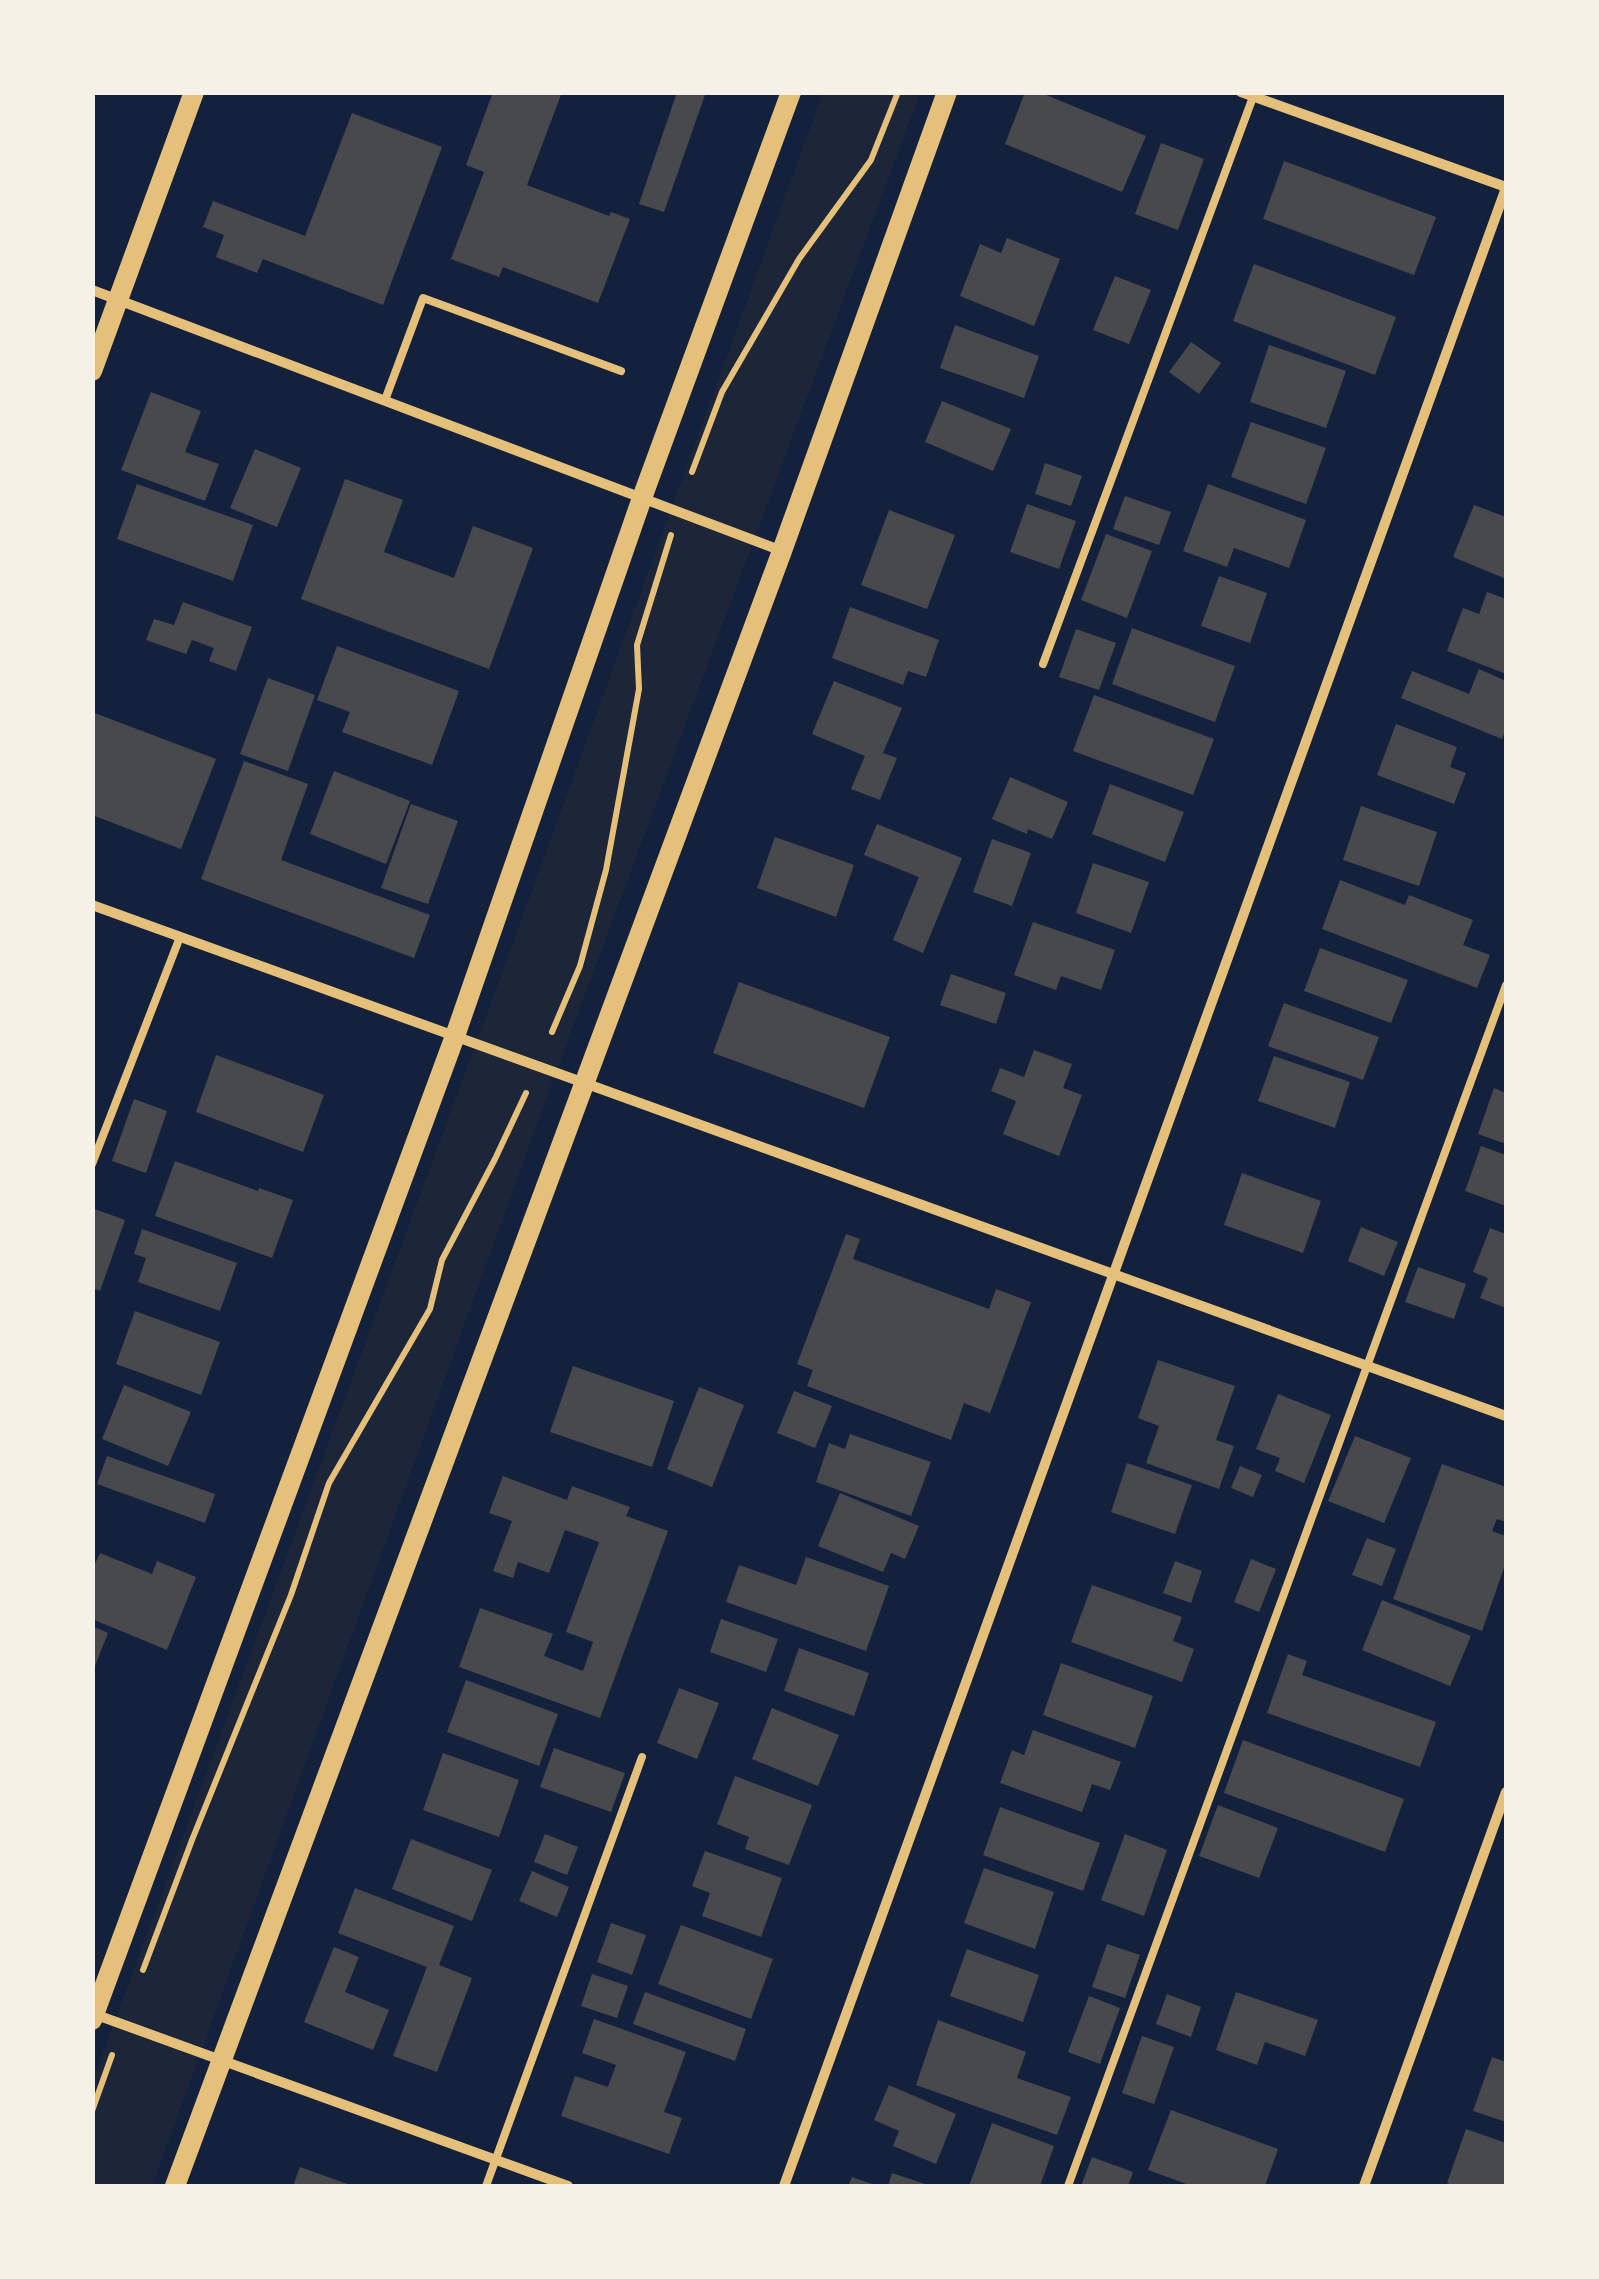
<svg xmlns="http://www.w3.org/2000/svg" width="1599" height="2279" font-family="'Asap Condensed',sans-serif">
<style>
.green{fill:#1d2539}
.building{fill:#48494c}
.lines{fill:none;stroke-linecap:round;stroke-linejoin:round}
.path{stroke:#e5c07b;stroke-width:6}
.service{stroke:#e5c07b;stroke-width:8}
.minor{stroke:#e5c07b;stroke-width:10}
.secondary{stroke:#e5c07b;stroke-width:20}
</style>
<rect width="100%" height="100%" fill="#14213d"/>
<!-- green -->
<path class="green" d="M823 93H920L545 1102 152 2186H93V2080L497 987Z"/>
<!-- building -->
<g class="building">
<path d="M493 92H562L527 185 609 216 611 212 630 219 598 303 503 267 499 277 451 259 484 172 466 165Z"/>
<path d="M677 92H706L664 212 639 204Z"/>
<path d="M1025 92H1039L1146 136 1122 192 1005 144Z"/>
<path d="M352 113 442 147 383 305 263 259 257 273 216 257 224 235 203 227 213 201 305 236Z"/>
<path d="M1161 143 1204 159 1178 230 1135 214Z"/>
<path d="M1284 161 1436 217 1414 275 1263 219Z"/>
<path d="M1007 238 1060 259 1034 326 960 296 980 244 1001 253Z"/>
<path d="M1254 264 1396 317 1375 375 1233 321Z"/>
<path d="M1115 276 1151 290 1129 344 1093 330Z"/>
<path d="M955 325 1039 356 1024 398 940 368Z"/>
<path d="M1191 342 1221 363 1199 394 1169 372Z"/>
<path d="M1269 345 1346 371 1326 428 1250 402Z"/>
<path d="M151 392 201 411 185 452 219 464 205 501 121 470Z"/>
<path d="M942 401 1011 429 993 471 925 442Z"/>
<path d="M1251 422 1326 448 1306 504 1231 477Z"/>
<path d="M255 449 301 468 277 527 230 508Z"/>
<path d="M1045 463 1082 476 1071 506 1035 494Z"/>
<path d="M345 479 403 500 384 552 454 578 473 526 533 548 489 669 301 599Z"/>
<path d="M137 484 253 525 233 581 117 539Z"/>
<path d="M1208 484 1306 520 1289 568 1234 548 1227 567 1183 551Z"/>
<path d="M1125 496 1171 512 1159 545 1113 529Z"/>
<path d="M1027 504 1076 521 1059 569 1010 552Z"/>
<path d="M1474 505 1506 517V579L1453 557Z"/>
<path d="M889 510 955 535 927 609 861 585Z"/>
<path d="M1106 534 1152 551 1127 618 1081 600Z"/>
<path d="M1219 576 1267 593 1250 643 1201 626Z"/>
<path d="M1487 592 1506 599V674L1447 651 1463 608 1479 614Z"/>
<path d="M183 602 252 627 236 671 209 661 214 648 192 640 186 654 146 640 154 619 174 625Z"/>
<path d="M850 607 939 640 926 677 908 671 903 685 832 658Z"/>
<path d="M1132 628 1235 666 1215 722 1112 684Z"/>
<path d="M1076 629 1116 643 1099 690 1059 677Z"/>
<path d="M337 646 459 691 432 765 342 732 350 712 317 700Z"/>
<path d="M1479 669 1506 681V728L1502 739 1401 698 1412 671 1469 694Z"/>
<path d="M268 678 315 695 288 771 240 754Z"/>
<path d="M834 681 902 708 883 753 897 758 880 800 851 789 865 756 812 734Z"/>
<path d="M1094 695 1214 739 1193 795 1073 751Z"/>
<path d="M92 712 216 759 181 849 92 815Z"/>
<path d="M1396 724 1457 747 1450 767 1466 773 1454 804 1377 775Z"/>
<path d="M244 761 308 784 281 860 430 915 414 958 201 879Z"/>
<path d="M334 771 410 801 386 864 310 834Z"/>
<path d="M1010 777 1068 802 1052 839 1028 829 1027 834 992 819Z"/>
<path d="M1110 784 1184 812 1165 862 1092 834Z"/>
<path d="M411 804 458 821 428 904 381 888Z"/>
<path d="M1361 806 1437 832 1419 886 1343 860Z"/>
<path d="M877 824 962 858 923 953 893 940 919 877 864 855Z"/>
<path d="M775 837 854 865 836 917 757 888Z"/>
<path d="M992 839 1031 853 1012 906 973 892Z"/>
<path d="M1093 863 1149 882 1131 933 1076 913Z"/>
<path d="M1340 880 1405 905 1409 895 1473 920 1463 945 1490 955 1477 988 1322 929Z"/>
<path d="M1033 922 1115 950 1101 990 1061 976 1056 990 1014 975Z"/>
<path d="M1320 948 1408 980 1391 1023 1304 991Z"/>
<path d="M951 974 1006 993 996 1024 940 1005Z"/>
<path d="M739 982 890 1037 864 1108 713 1053Z"/>
<path d="M1284 1003 1379 1037 1363 1080 1268 1046Z"/>
<path d="M1034 1050 1072 1064 1063 1088 1082 1095 1059 1156 1003 1134 1016 1101 991 1091 1000 1068 1024 1077Z"/>
<path d="M216 1055 324 1095 303 1152 196 1112Z"/>
<path d="M1274 1056 1350 1082 1335 1128 1258 1101Z"/>
<path d="M1494 1088 1506 1093V1144L1478 1134Z"/>
<path d="M134 1099 167 1111 146 1173 112 1161Z"/>
<path d="M1481 1146 1506 1155V1206L1465 1191Z"/>
<path d="M175 1161 258 1191 259 1188 293 1200 272 1258 155 1216Z"/>
<path d="M1242 1173 1321 1201 1303 1253 1224 1225Z"/>
<path d="M92 1208 125 1220 100 1291 92 1288Z"/>
<path d="M1361 1227 1398 1242 1384 1276 1348 1261Z"/>
<path d="M1490 1228 1506 1234V1308L1480 1298 1488 1278 1473 1272Z"/>
<path d="M142 1229 237 1263 220 1311 138 1282 146 1258 134 1254Z"/>
<path d="M846 1234 860 1239 853 1259 989 1309 996 1289 1031 1302 990 1413 964 1403 951 1440 807 1386 813 1370 797 1364Z"/>
<path d="M1418 1267 1466 1284 1454 1319 1405 1302Z"/>
<path d="M135 1311 220 1342 201 1395 116 1364Z"/>
<path d="M1158 1360 1235 1386 1216 1440 1234 1446 1219 1489 1146 1463 1159 1426 1138 1418Z"/>
<path d="M573 1366 674 1401 652 1467 550 1432Z"/>
<path d="M124 1385 191 1412 168 1466 102 1439Z"/>
<path d="M699 1387 744 1405 712 1487 667 1469Z"/>
<path d="M794 1391 832 1406 815 1448 777 1433Z"/>
<path d="M1278 1394 1331 1415 1304 1483 1275 1471 1280 1458 1256 1449Z"/>
<path d="M850 1434 931 1462 911 1516 816 1482 829 1443 845 1449Z"/>
<path d="M1355 1436 1411 1458 1384 1523 1328 1501Z"/>
<path d="M107 1456 215 1494 205 1523 97 1484Z"/>
<path d="M1127 1463 1192 1485 1175 1534 1111 1512Z"/>
<path d="M1442 1464 1506 1487V1522L1497 1519 1492 1531 1506 1536V1562L1482 1631 1393 1599Z"/>
<path d="M1240 1466 1262 1475 1253 1497 1231 1488Z"/>
<path d="M503 1476 567 1500 572 1486 630 1507 626 1516 668 1531 600 1718 459 1667 480 1608 553 1634 544 1656 583 1671 593 1642 566 1632 599 1542 565 1530 549 1573 518 1562 513 1578 493 1571 512 1521 489 1513Z"/>
<path d="M840 1493 919 1526 905 1559 891 1553 883 1572 818 1546Z"/>
<path d="M1367 1538 1396 1549 1382 1586 1352 1575Z"/>
<path d="M100 1553 152 1574 157 1561 196 1577 167 1650 92 1619V1570Z"/>
<path d="M806 1557 889 1586 866 1651 726 1602 739 1565 796 1585Z"/>
<path d="M1251 1559 1276 1569 1259 1612 1234 1602Z"/>
<path d="M1175 1561 1202 1571 1191 1603 1163 1593Z"/>
<path d="M1092 1585 1182 1617 1173 1641 1194 1649 1182 1682 1071 1642Z"/>
<path d="M1382 1600 1471 1636 1450 1686 1362 1650Z"/>
<path d="M721 1619 778 1639 766 1672 710 1652Z"/>
<path d="M92 1626 108 1633 93 1671H92Z"/>
<path d="M799 1648 869 1673 854 1716 784 1691Z"/>
<path d="M1288 1654 1307 1661 1302 1675 1436 1722 1420 1767 1267 1713Z"/>
<path d="M1061 1663 1153 1696 1135 1748 1043 1715Z"/>
<path d="M466 1680 558 1714 539 1766 447 1732Z"/>
<path d="M679 1688 719 1703 697 1759 657 1743Z"/>
<path d="M772 1708 839 1735 818 1786 752 1759Z"/>
<path d="M1033 1730 1121 1762 1110 1790 1092 1784 1082 1812 1000 1783 1012 1750 1024 1755Z"/>
<path d="M1243 1740 1404 1799 1385 1852 1224 1793Z"/>
<path d="M554 1748 625 1773 611 1812 540 1787Z"/>
<path d="M443 1753 519 1780 499 1837 423 1810Z"/>
<path d="M735 1776 812 1805 789 1865 745 1849 749 1837 717 1824Z"/>
<path d="M1218 1805 1278 1828 1259 1878 1199 1856Z"/>
<path d="M1000 1807 1100 1843 1083 1891 983 1855Z"/>
<path d="M545 1834 578 1847 567 1875 534 1862Z"/>
<path d="M1125 1834 1167 1850 1144 1916 1101 1900Z"/>
<path d="M411 1839 492 1870 472 1921 392 1889Z"/>
<path d="M705 1851 782 1878 761 1937 702 1916 710 1893 692 1886Z"/>
<path d="M984 1868 1054 1892 1035 1949 964 1923Z"/>
<path d="M532 1871 569 1887 557 1917 519 1901Z"/>
<path d="M355 1888 454 1926 439 1965 472 1978 437 2072 393 2056 427 1967 338 1933Z"/>
<path d="M611 1923 646 1935 632 1975 597 1962Z"/>
<path d="M681 1925 773 1959 751 2019 658 1984Z"/>
<path d="M1107 1944 1140 1955 1125 1998 1092 1987Z"/>
<path d="M334 1947 359 1957 345 1992 389 2010 373 2050 304 2022Z"/>
<path d="M967 1949 1039 1975 1023 2022 950 1996Z"/>
<path d="M592 1974 628 1986 617 2018 581 2006Z"/>
<path d="M645 1992 746 2029 735 2061 633 2024Z"/>
<path d="M1236 1992 1318 2020 1305 2056 1265 2042 1257 2065 1216 2050Z"/>
<path d="M1167 1994 1201 2007 1191 2037 1156 2024Z"/>
<path d="M1089 1996 1120 2008 1100 2064 1068 2052Z"/>
<path d="M594 2019 686 2052 664 2112 682 2118 669 2154 561 2116 575 2076 608 2087 616 2065 582 2053Z"/>
<path d="M938 2020 1026 2052 1017 2078 1071 2097 1057 2135 916 2085Z"/>
<path d="M1142 2036 1174 2047 1154 2104 1122 2093Z"/>
<path d="M1492 2057 1506 2062V2122L1473 2111Z"/>
<path d="M889 2085 956 2114 936 2164 893 2146 899 2131 874 2120Z"/>
<path d="M1171 2110 1278 2149 1265 2186H1192L1148 2170Z"/>
<path d="M992 2123 1054 2146 1040 2186H969Z"/>
<path d="M1466 2129 1506 2143V2186H1455L1447 2183Z"/>
<path d="M1092 2157 1133 2172 1128 2186H1081Z"/>
<path d="M300 2167 353 2186H293Z"/>
<path d="M892 2173 931 2186H888Z"/>
<path d="M852 2177 878 2186H848Z"/>
</g>
<g class="lines">
<!-- path -->
<g class="path">
<path d="M692 472 722 392 799 259 871 160 898 92"/>
<path d="M552 1032 580 966 606 870 639 689 637 645 671 535"/>
<path d="M143 1970 192 1840 291 1595 329 1483 430 1309 442 1260 495 1159 526 1093"/>
<path d="M92 2111 112 2055"/>
</g>
<!-- service -->
<g class="service">
<path d="M385 400 423 298 621 371"/>
<path d="M1043 664 1253 97"/>
<path d="M92 1164 180 937"/>
<path d="M486 2186 642 1757"/>
<path d="M1068 2186 1506 985"/>
</g>
<!-- minor -->
<g class="minor">
<path d="M1241 92 1506 187"/>
<path d="M92 290 782 551"/>
<path d="M92 905 1506 1416"/>
<path d="M94 2014 568 2186"/>
<path d="M784 2186 1506 188"/>
<path d="M1364 2186 1506 1792"/>
</g>
<!-- secondary -->
<g class="secondary">
<path d="M92 371 194 92"/>
<path d="M92 2020 455 1036 642 498 791 92"/>
<path d="M175 2186 782 551 947 92"/>
</g>
</g>
<!-- border -->
<rect width="1599" height="2279" fill="none" stroke="#f6f1e7" stroke-width="190"/>
</svg>
